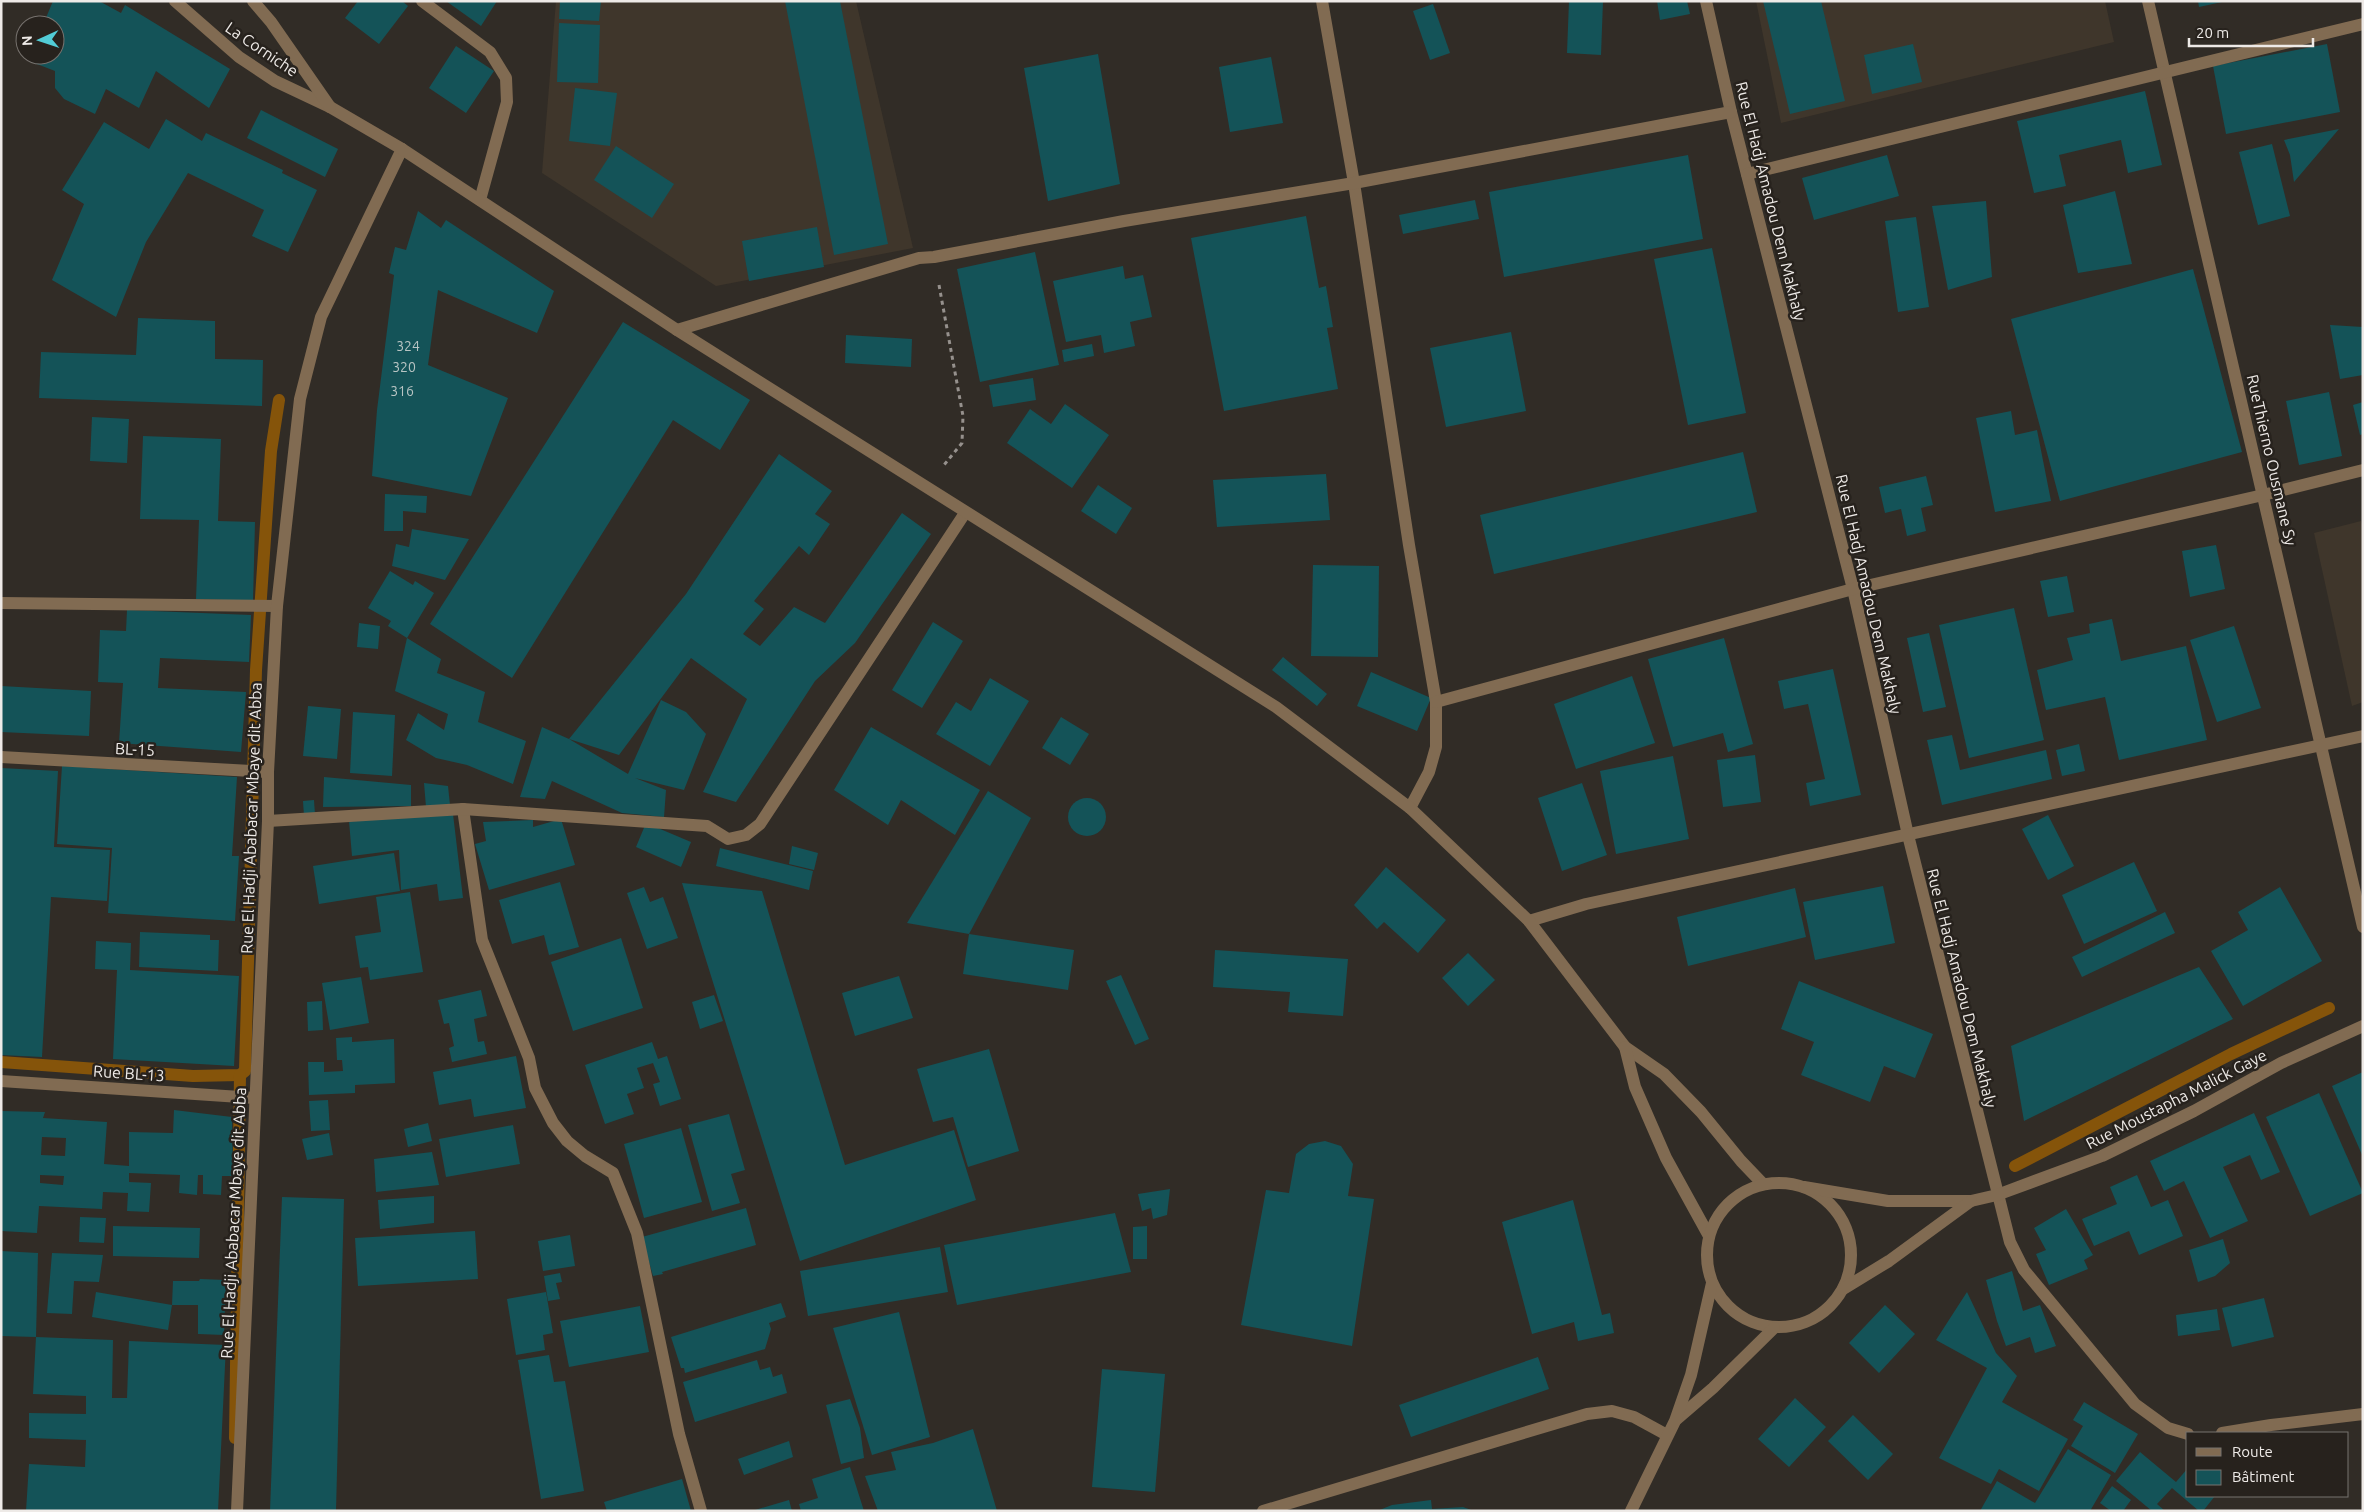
<svg xmlns="http://www.w3.org/2000/svg" width="2364" height="1512" font-family="Ubuntu,sans-serif">
<style>
.built{fill:#3f362b}
.lines{fill:none;stroke-linecap:round;stroke-linejoin:round}
.stream{stroke:#85540a;stroke-width:12}
.building{fill:#145358;fill-rule:evenodd}
.path{stroke:#96918d;stroke-width:3;stroke-dasharray:4 4;stroke-linecap:butt}
.service{stroke:#816b52;stroke-width:12}
.minor{stroke:#816b52;stroke-width:12}
.tertiary{stroke:#816b52;stroke-width:12}
.labels{text-anchor:middle;dominant-baseline:central;stroke-width:5;stroke-linejoin:round;paint-order:stroke}
.number-label{font-size:14px;fill:#b8c4c3}
.street-label{font-size:16px;fill:#eeeae7;stroke:#27221d}
</style>
<rect width="100%" height="100%" fill="#312c26"/>
<!-- built -->
<g class="built">
<path d="M556 1H856L913 248 716 286 542 173Z"/>
<path d="M1756 1H2105L2114 42 1781 123Z"/>
<path d="M2361 521 2363 528V702L2352 706 2314 533Z"/>
</g>
<g class="lines">
<!-- stream -->
<g class="stream">
<path d="M1 1062 193 1076 240 1075 245 1071 256 670 271 451 279 400"/>
<path d="M2015 1166 2231 1054 2329 1008"/>
<path d="M235 1438 240 1075"/>
</g>
</g>
<!-- building -->
<g class="building">
<path d="M53 1H99L121 13 125 5 230 69 209 108 156 71 139 108 106 89 95 114 64 99 55 88V71L29 61 31 55H55V25H43Z"/>
<path d="M358 1H402L408 6 379 44 345 18Z"/>
<path d="M446 1H497L481 26Z"/>
<path d="M560 1H601L599 21 559 19Z"/>
<path d="M785 1H840L888 244 834 255Z"/>
<path d="M1569 1H1603L1601 55 1567 53Z"/>
<path d="M1657 1H1687L1690 14 1660 20Z"/>
<path d="M1763 1H1821L1845 101 1790 114Z"/>
<path d="M2198 1H2222V2L2199 7Z"/>
<path d="M1433 4 1450 53 1430 60 1413 11Z"/>
<path d="M559 23 600 25 598 83 557 82Z"/>
<path d="M1913 44 1922 82 1872 94 1864 55Z"/>
<path d="M2327 44 2340 112 2226 134 2213 66Z"/>
<path d="M456 46 494 71 466 113 429 88Z"/>
<path d="M1098 54 1120 184 1048 201 1024 68Z"/>
<path d="M1271 57 1283 123 1230 132 1219 67Z"/>
<path d="M575 88 617 93 610 146 569 141Z"/>
<path d="M2145 91 2162 165 2128 173 2121 140 2059 155 2066 186 2034 193 2017 121Z"/>
<path d="M261 110 338 149 325 177 247 138Z"/>
<path d="M166 119 202 141 206 133 283 170 282 173 317 190 288 252 252 236 264 210 188 173 146 242 116 317 52 280 84 204 62 190 104 122 149 149Z"/>
<path d="M2339 129 2294 182 2290 155 2284 140Z"/>
<path d="M2272 144 2290 216 2258 225 2239 152Z"/>
<path d="M616 146 674 184 652 218 594 180Z"/>
<path d="M1688 155 1703 239 1504 277 1489 192Z"/>
<path d="M1887 155 1899 196 1814 220 1802 178Z"/>
<path d="M2115 191 2132 264 2078 273 2063 205Z"/>
<path d="M1475 200 1479 219 1403 234 1399 215Z"/>
<path d="M1986 201 1992 277 1948 290 1932 206Z"/>
<path d="M418 211 441 228 446 220 554 291 537 333 438 290 428 365 508 398 471 496 372 476 377 410 394 275 389 273 395 247 406 250Z"/>
<path d="M1306 216 1319 288 1326 286 1333 327 1327 328 1338 389 1224 411 1191 238Z"/>
<path d="M1916 217 1929 307 1898 312 1885 221Z"/>
<path d="M817 227 824 267 749 281 742 241Z"/>
<path d="M1712 248 1746 413 1688 425 1654 259Z"/>
<path d="M1035 252 1059 365 980 382 957 269Z"/>
<path d="M1123 266 1125 279 1143 275 1152 317 1130 322 1135 346 1104 353 1101 335 1066 342 1053 281Z"/>
<path d="M2193 269 2242 452 2060 501 2011 319Z"/>
<path d="M138 318 215 321V359L263 360 262 406 39 398 41 352 136 355Z"/>
<path d="M623 322 750 400 720 450 673 420 512 678 430 624Z"/>
<path d="M2330 325 2363 327V375L2340 379Z"/>
<path d="M1511 332 1526 411 1446 427 1430 348Z"/>
<path d="M846 335 912 339 911 367 845 363Z"/>
<path d="M1092 344 1094 356 1064 362 1062 350Z"/>
<path d="M1033 378 1036 400 993 407 989 385Z"/>
<path d="M2329 392 2342 456 2299 465 2286 401Z"/>
<path d="M2363 402V434L2360 435 2353 405Z"/>
<path d="M1065 404 1109 435 1072 488 1007 443 1030 409 1051 424Z"/>
<path d="M2011 411 2015 435 2037 430 2051 501 1995 512 1976 418Z"/>
<path d="M92 417 129 419 127 463 90 461Z"/>
<path d="M143 436 221 439 218 521 255 522 253 601 196 599 199 520 140 519Z"/>
<path d="M1743 452 1757 512 1494 574 1480 515Z"/>
<path d="M779 454 832 491 815 514 830 524 809 555 799 546 754 601 764 609 743 634 760 646 794 607 825 623 902 513 931 534 855 643 815 681 736 802 703 792 747 699 691 658 619 755 569 739 628 774 661 700 686 712 706 734 684 790 635 778 666 790 664 817 622 813 552 781 545 799 520 797 542 727 569 739 686 594Z"/>
<path d="M1326 474 1330 520 1217 527 1213 480Z"/>
<path d="M1926 476 1933 505 1921 508 1926 531 1907 536 1901 509 1885 513 1879 487Z"/>
<path d="M1098 485 1132 508 1116 534 1081 511Z"/>
<path d="M385 494 427 496 426 513 403 511V531H384Z"/>
<path d="M412 529 469 539 445 580 392 566 396 544 409 547Z"/>
<path d="M2216 545 2225 589 2190 597 2182 551Z"/>
<path d="M1313 565 1379 566 1378 657 1311 656Z"/>
<path d="M390 571 413 585 415 581 434 593 407 638 388 626 391 621 368 608Z"/>
<path d="M2067 576 2074 612 2048 617 2040 581Z"/>
<path d="M2014 608 2044 740 1969 758 1939 625Z"/>
<path d="M127 610 251 615 249 662 160 658 158 688 246 692 241 752 119 743 123 683 98 682 100 630 126 631Z"/>
<path d="M2112 619 2121 661 2186 646 2207 740 2119 760 2105 697 2046 710 2037 670 2073 660 2067 638 2090 633 2089 624Z"/>
<path d="M933 622 963 641 922 708 892 690Z"/>
<path d="M359 623 380 626 378 649 357 647Z"/>
<path d="M2234 626 2261 708 2217 722 2190 640Z"/>
<path d="M1929 633 1946 707 1923 712 1907 638Z"/>
<path d="M407 638 441 659 437 673 485 692 478 722 526 741 513 784 467 765 436 758 406 740 418 713 444 730 448 714 395 691Z"/>
<path d="M1724 638 1753 744 1728 752 1723 733 1673 747 1648 659Z"/>
<path d="M1283 657 1327 694 1317 706 1272 670Z"/>
<path d="M1833 669 1861 795 1810 806 1806 783 1825 779 1808 704 1784 709 1778 681Z"/>
<path d="M1371 672 1431 698 1417 731 1357 706Z"/>
<path d="M1632 676 1655 743 1576 769 1554 704Z"/>
<path d="M990 678 1029 701 990 766 936 734 956 702 971 711Z"/>
<path d="M1 686 91 691 89 736 1 732Z"/>
<path d="M308 706 341 709 337 759 303 756Z"/>
<path d="M353 712 395 715 392 776 350 773Z"/>
<path d="M1061 717 1089 734 1070 765 1042 748Z"/>
<path d="M871 727 980 790 955 835 901 800 888 825 834 790Z"/>
<path d="M1952 735 1960 770 2046 750 2052 779 1942 805 1927 740Z"/>
<path d="M2079 744 2085 771 2062 776 2056 750Z"/>
<path d="M1755 755 1761 802 1723 807 1717 760Z"/>
<path d="M1673 756 1689 839 1616 854 1600 771Z"/>
<path d="M62 766 237 777 232 856H239L235 921 108 913 112 848 57 844Z"/>
<path d="M1 768 58 771 54 847 110 850 107 901 51 897 42 1057 1 1055Z"/>
<path d="M324 777 411 785V806L323 807Z"/>
<path d="M424 783 448 786 450 805 426 807Z"/>
<path d="M1582 783 1607 855 1562 871 1538 798Z"/>
<path d="M988 791 1031 818 969 934 907 923Z"/>
<circle cx="1087" cy="817" r="19"/>
<path d="M314 800 315 815 304 816 303 801Z"/>
<path d="M453 814 463 898 439 901 437 884 401 890 399 850 352 856 349 821Z"/>
<path d="M2048 815 2074 866 2048 880 2022 829Z"/>
<path d="M561 819 575 865 489 890 475 844 486 841 483 822 533 820V827Z"/>
<path d="M646 823 691 842 681 867 636 847Z"/>
<path d="M792 846 818 853 814 870 789 864Z"/>
<path d="M720 848 813 871 809 890 716 866Z"/>
<path d="M394 853 400 891 319 904 313 866Z"/>
<path d="M2134 862 2157 911 2084 944 2062 895Z"/>
<path d="M1386 867 1446 920 1418 953 1384 922 1377 929 1354 905Z"/>
<path d="M560 882 579 947 549 955 544 935 512 944 499 900Z"/>
<path d="M682 883 762 891 845 1165 954 1130 976 1200 800 1261Z"/>
<path d="M1883 886 1895 943 1815 960 1803 902Z"/>
<path d="M644 887 650 902 663 897 678 938 647 949 627 893Z"/>
<path d="M2280 887 2322 961 2243 1006 2211 951 2248 930 2238 912Z"/>
<path d="M1795 888 1806 937 1688 966 1677 917Z"/>
<path d="M410 892 423 972 370 980 368 967 360 968 355 936 381 932 376 897Z"/>
<path d="M2165 912 2175 933 2082 977 2072 957Z"/>
<path d="M140 932 210 935V940H219L218 971 139 967Z"/>
<path d="M969 934 1074 950 1068 990 963 974Z"/>
<path d="M621 938 643 1008 573 1031 551 962Z"/>
<path d="M96 941 131 943 130 970 239 976 234 1066 113 1059 117 970 95 969Z"/>
<path d="M1215 950 1348 959 1343 1016 1288 1012 1290 992 1213 987Z"/>
<path d="M1468 953 1495 980 1468 1006 1442 978Z"/>
<path d="M2199 967 2233 1019 2024 1121 2011 1046Z"/>
<path d="M1121 975 1149 1039 1135 1045 1106 981Z"/>
<path d="M899 976 913 1018 855 1036 842 993Z"/>
<path d="M361 977 369 1023 330 1030 322 983Z"/>
<path d="M1799 981 1933 1034 1915 1078 1884 1066 1870 1102 1801 1075 1814 1042 1781 1029Z"/>
<path d="M481 990 487 1016 474 1019 478 1042 484 1041 487 1054 452 1062 449 1048 454 1046 449 1023 444 1024 438 1000Z"/>
<path d="M714 995 723 1021 700 1029 692 1002Z"/>
<path d="M322 1001 323 1030 308 1031 307 1002Z"/>
<path d="M352 1037V1042L394 1039 395 1083 355 1085V1093L309 1095 308 1062H324V1072L343 1071 342 1060H337L336 1038Z"/>
<path d="M652 1042 658 1059 667 1056 681 1099 660 1106 653 1084 660 1082 653 1063 637 1068 644 1088 627 1094 634 1114 605 1124 585 1065Z"/>
<path d="M989 1049 1019 1151 968 1167 953 1117 933 1122 917 1069Z"/>
<path d="M516 1056 526 1108 474 1117 471 1099 439 1105 433 1072Z"/>
<path d="M2363 1072V1157L2332 1086Z"/>
<path d="M2319 1093 2363 1193 2310 1216 2266 1117Z"/>
<path d="M328 1100 330 1130 311 1131 309 1101Z"/>
<path d="M174 1110 232 1117 233 1176H222L221 1195 203 1194V1175H198L197 1195 179 1193 180 1175 129 1173V1182L151 1183 149 1212 127 1211 128 1193 103 1192 102 1209 39 1206 37 1233 1 1231V1111L45 1112 43 1118 107 1122 104 1164 129 1166V1132L173 1133ZM42 1137 66 1138 65 1156 41 1155ZM40 1175 64 1176 63 1185 40 1183Z"/>
<path d="M2254 1113 2280 1172 2261 1180 2250 1155 2223 1167 2248 1221 2210 1238 2184 1181 2164 1191 2150 1161Z"/>
<path d="M729 1114 745 1170 731 1174 740 1203 712 1211 688 1125Z"/>
<path d="M428 1123 432 1141 408 1147 404 1129Z"/>
<path d="M513 1125 520 1164 446 1177 439 1139Z"/>
<path d="M681 1128 702 1202 644 1218 624 1144Z"/>
<path d="M329 1133 333 1155 307 1160 302 1139Z"/>
<path d="M1325 1141 1341 1146 1353 1164 1348 1196 1374 1199 1352 1346 1241 1325 1266 1190 1289 1193 1296 1154 1309 1144Z"/>
<path d="M432 1152 439 1185 376 1192 374 1159Z"/>
<path d="M2137 1175 2151 1207 2168 1200 2183 1236 2139 1255 2129 1231 2094 1246 2082 1219 2117 1204 2110 1187Z"/>
<path d="M1170 1189 1167 1215 1153 1219 1151 1208 1142 1211 1138 1194Z"/>
<path d="M434 1196V1223L380 1229 378 1200Z"/>
<path d="M282 1197 344 1199 336 1511H270Z"/>
<path d="M1573 1200 1602 1315 1610 1313 1614 1333 1578 1341 1574 1322 1532 1334 1502 1222Z"/>
<path d="M746 1208 756 1245 662 1272 663 1274 653 1276 642 1237Z"/>
<path d="M2066 1209 2093 1255 2084 1260 2088 1269 2049 1285 2036 1254 2046 1250 2034 1228Z"/>
<path d="M1115 1213 1131 1272 957 1305 944 1245Z"/>
<path d="M80 1217 106 1218 104 1243 79 1242Z"/>
<path d="M113 1226 200 1228 199 1258 113 1256Z"/>
<path d="M1147 1226V1259H1133V1227Z"/>
<path d="M475 1231 478 1279 358 1286 355 1238Z"/>
<path d="M570 1235 575 1266 543 1271 538 1241Z"/>
<path d="M2223 1239 2230 1263 2215 1276 2198 1282 2189 1250Z"/>
<path d="M940 1247 948 1292 808 1316 800 1271Z"/>
<path d="M1 1251 38 1253 36 1337 1 1336Z"/>
<path d="M52 1253 103 1255 99 1282 74 1281 72 1314 47 1313Z"/>
<path d="M2012 1271 2023 1311 2040 1305 2056 1346 2035 1353 2030 1337 2006 1346 1997 1321 1986 1280Z"/>
<path d="M560 1273 562 1282 556 1283 560 1299 548 1301 544 1276Z"/>
<path d="M200 1279 226 1280 224 1335 198 1334V1305H172L173 1281H199Z"/>
<path d="M96 1292 172 1305 168 1330 92 1317Z"/>
<path d="M546 1292 553 1333 543 1335 545 1350 516 1355 507 1299Z"/>
<path d="M1967 1292 1996 1353 2017 1376 2002 1402 2068 1439 2039 1491 1999 1469 1991 1484 1939 1458 1987 1368 1936 1340Z"/>
<path d="M2264 1298 2274 1337 2232 1347 2222 1308Z"/>
<path d="M781 1303 786 1317 769 1323 771 1329 765 1349 685 1373 684 1368H681L671 1337Z"/>
<path d="M1885 1305 1915 1334 1879 1373 1849 1343Z"/>
<path d="M640 1306 649 1352 569 1367 560 1321Z"/>
<path d="M2217 1309 2220 1330 2178 1336 2176 1315Z"/>
<path d="M899 1312 930 1437 872 1455 833 1328Z"/>
<path d="M36 1337 113 1340 112 1398H127L129 1341 226 1345 218 1511H26L29 1464 85 1467 86 1440 29 1438V1413L86 1414V1396L33 1394Z"/>
<path d="M549 1355 554 1382 565 1381 584 1491 541 1499 518 1360Z"/>
<path d="M1538 1357 1549 1389 1411 1437 1399 1405Z"/>
<path d="M757 1360 760 1370 770 1367 773 1377 782 1374 787 1393 695 1422 683 1382Z"/>
<path d="M1102 1369 1165 1374 1155 1492 1092 1487Z"/>
<path d="M1795 1398 1826 1427 1789 1467 1758 1439Z"/>
<path d="M850 1399 860 1428 864 1458 841 1464 826 1405Z"/>
<path d="M2084 1402 2138 1434 2115 1473 2071 1446 2083 1426 2073 1420Z"/>
<path d="M1853 1415 1893 1454 1868 1480 1828 1441Z"/>
<path d="M973 1429 997 1511H878L865 1476 896 1470 891 1452 933 1443Z"/>
<path d="M789 1441 793 1457 744 1475 738 1459Z"/>
<path d="M2068 1449 2111 1475 2090 1511H1980L1997 1481 2035 1503Z"/>
<path d="M2140 1452 2176 1482 2188 1468V1496H2215L2203 1511H2199L2172 1488 2157 1504 2165 1511H2152L2116 1481Z"/>
<path d="M850 1467 864 1511H801L799 1504 818 1498 812 1479Z"/>
<path d="M682 1479 691 1511H607L604 1502Z"/>
<path d="M2112 1486 2131 1500 2123 1511H2111L2100 1503Z"/>
<path d="M789 1500 792 1511H756L755 1510Z"/>
<path d="M1431 1500 1432 1509 1463 1507 1474 1511H1377L1392 1505Z"/>
</g>
<g class="lines">
<!-- path -->
<path class="path" d="M939 285 963 416 962 443 944 465"/>
<!-- service -->
<path class="service" d="M422 1 490 52 506 78 507 102 480 200"/>
<!-- minor -->
<g class="minor">
<path d="M1322 1 1354 183 1409 545 1436 702V747L1429 772 1410 808"/>
<path d="M1706 1 1731 112 1853 589 1908 835 2010 1242 2024 1270 2135 1404 2168 1428 2188 1434"/>
<path d="M2148 1 2363 927"/>
<path d="M1747 174 2363 24"/>
<path d="M677 330 919 258 934 257 1124 221 1354 183 1731 112"/>
<path d="M1 603 277 606"/>
<path d="M1436 702 1853 589 2263 495 2363 470"/>
<path d="M1 757 268 772"/>
<path d="M463 809 482 940 529 1058 535 1088 553 1123 567 1141 585 1156 613 1173 637 1233 679 1434 701 1511"/>
<path d="M268 821 463 809 707 826 728 839 746 835 760 824 965 513"/>
<path d="M1529 921 1586 904 2363 736"/>
<path d="M1 1081 255 1098"/>
<path d="M2222 1433 2271 1425 2363 1414"/>
<path d="M237 1511 268 821V772L277 606 300 399 321 317 402 149"/>
<path d="M1263 1511 1587 1414 1612 1411 1634 1417 1667 1435"/>
</g>
<!-- tertiary -->
<g class="tertiary">
<path d="M175 1 239 57 275 81 330 107 402 149 677 330 1276 707 1410 808 1529 921 1625 1047 1664 1074 1701 1112 1741 1161 1763 1184"/>
<path d="M253 1 271 22 330 107"/>
<path d="M1625 1047 1635 1087 1666 1158 1709 1236"/>
<circle cx="1779" cy="1255" r="72"/>
<path d="M1804 1187 1888 1201H1971L1997 1195 2102 1156 2194 1111 2281 1063 2363 1026"/>
<path d="M1843 1289 1889 1261 1971 1201"/>
<path d="M1677 1419 1713 1388 1774 1328"/>
<path d="M1631 1511 1675 1421 1691 1375 1712 1283"/>
</g>
</g>
<g class="labels">
<!-- number labels -->
<g class="number-label">
<text x="408" y="346">324</text>
<text x="404" y="367">320</text>
<text x="402" y="391">316</text>
</g>
<!-- street labels -->
<g class="street-label">
<text transform="translate(262 49) rotate(34)">La Corniche</text>
<text transform="translate(1771 201) rotate(76)">Rue El Hadj Amadou Dem Makhaly</text>
<text transform="translate(2272 460) rotate(77)">RueThierno Ousmane Sy</text>
<text transform="translate(1869 594) rotate(77)">Rue El Hadj Amadou Dem Makhaly</text>
<text transform="translate(135 749) rotate(3)">BL-15</text>
<text transform="translate(251 818) rotate(-88)">Rue El Hadji Ababacar Mbaye dit Abba</text>
<text transform="translate(1962 988) rotate(76)">Rue El Hadj Amadou Dem Makhaly</text>
<text transform="translate(129 1073) rotate(4)">Rue BL-13</text>
<text transform="translate(2176 1099) rotate(-27)">Rue Moustapha Malick Gaye</text>
<text transform="translate(233 1223) rotate(-87)">Rue El Hadji Ababacar Mbaye dit Abba</text>
</g>
</g>
<!-- border -->
<rect width="2364" height="1512" fill="none" stroke="#eeeae7" stroke-width="5"/>
<!-- legend -->
<rect x="2186" y="1432" width="162" height="65" fill="#27221d" stroke="#77726e"/>
<rect x="2196" y="1448" width="25" height="8" fill="#816b52" stroke="#77726e"/>
<text x="2232" y="1457" font-size="15" fill="#eeeae7">Route</text>
<rect x="2196" y="1470" width="25" height="15" fill="#145358" stroke="#77726e"/>
<text x="2232" y="1482" font-size="15" fill="#eeeae7">Bâtiment</text>
<!-- north arrow -->
<g transform="translate(40 40) rotate(267)"><circle r="24" fill="#27221d" stroke="#77726e"/>
<path d="M0-4L9 19L0 12L-9 19Z" fill="#52ccd6"/>
<text y="-8" font-size="14" font-weight="bold" text-anchor="middle" fill="#eeeae7">N</text>
</g>
<!-- scale -->
<path d="M2189 38v8h124v-8" fill="none" stroke="#eeeae7" stroke-width="2.5"/>
<text x="2196" y="38" font-size="15" fill="#eeeae7" stroke="#27221d" stroke-width="4" paint-order="stroke">20 m</text>
</svg>
